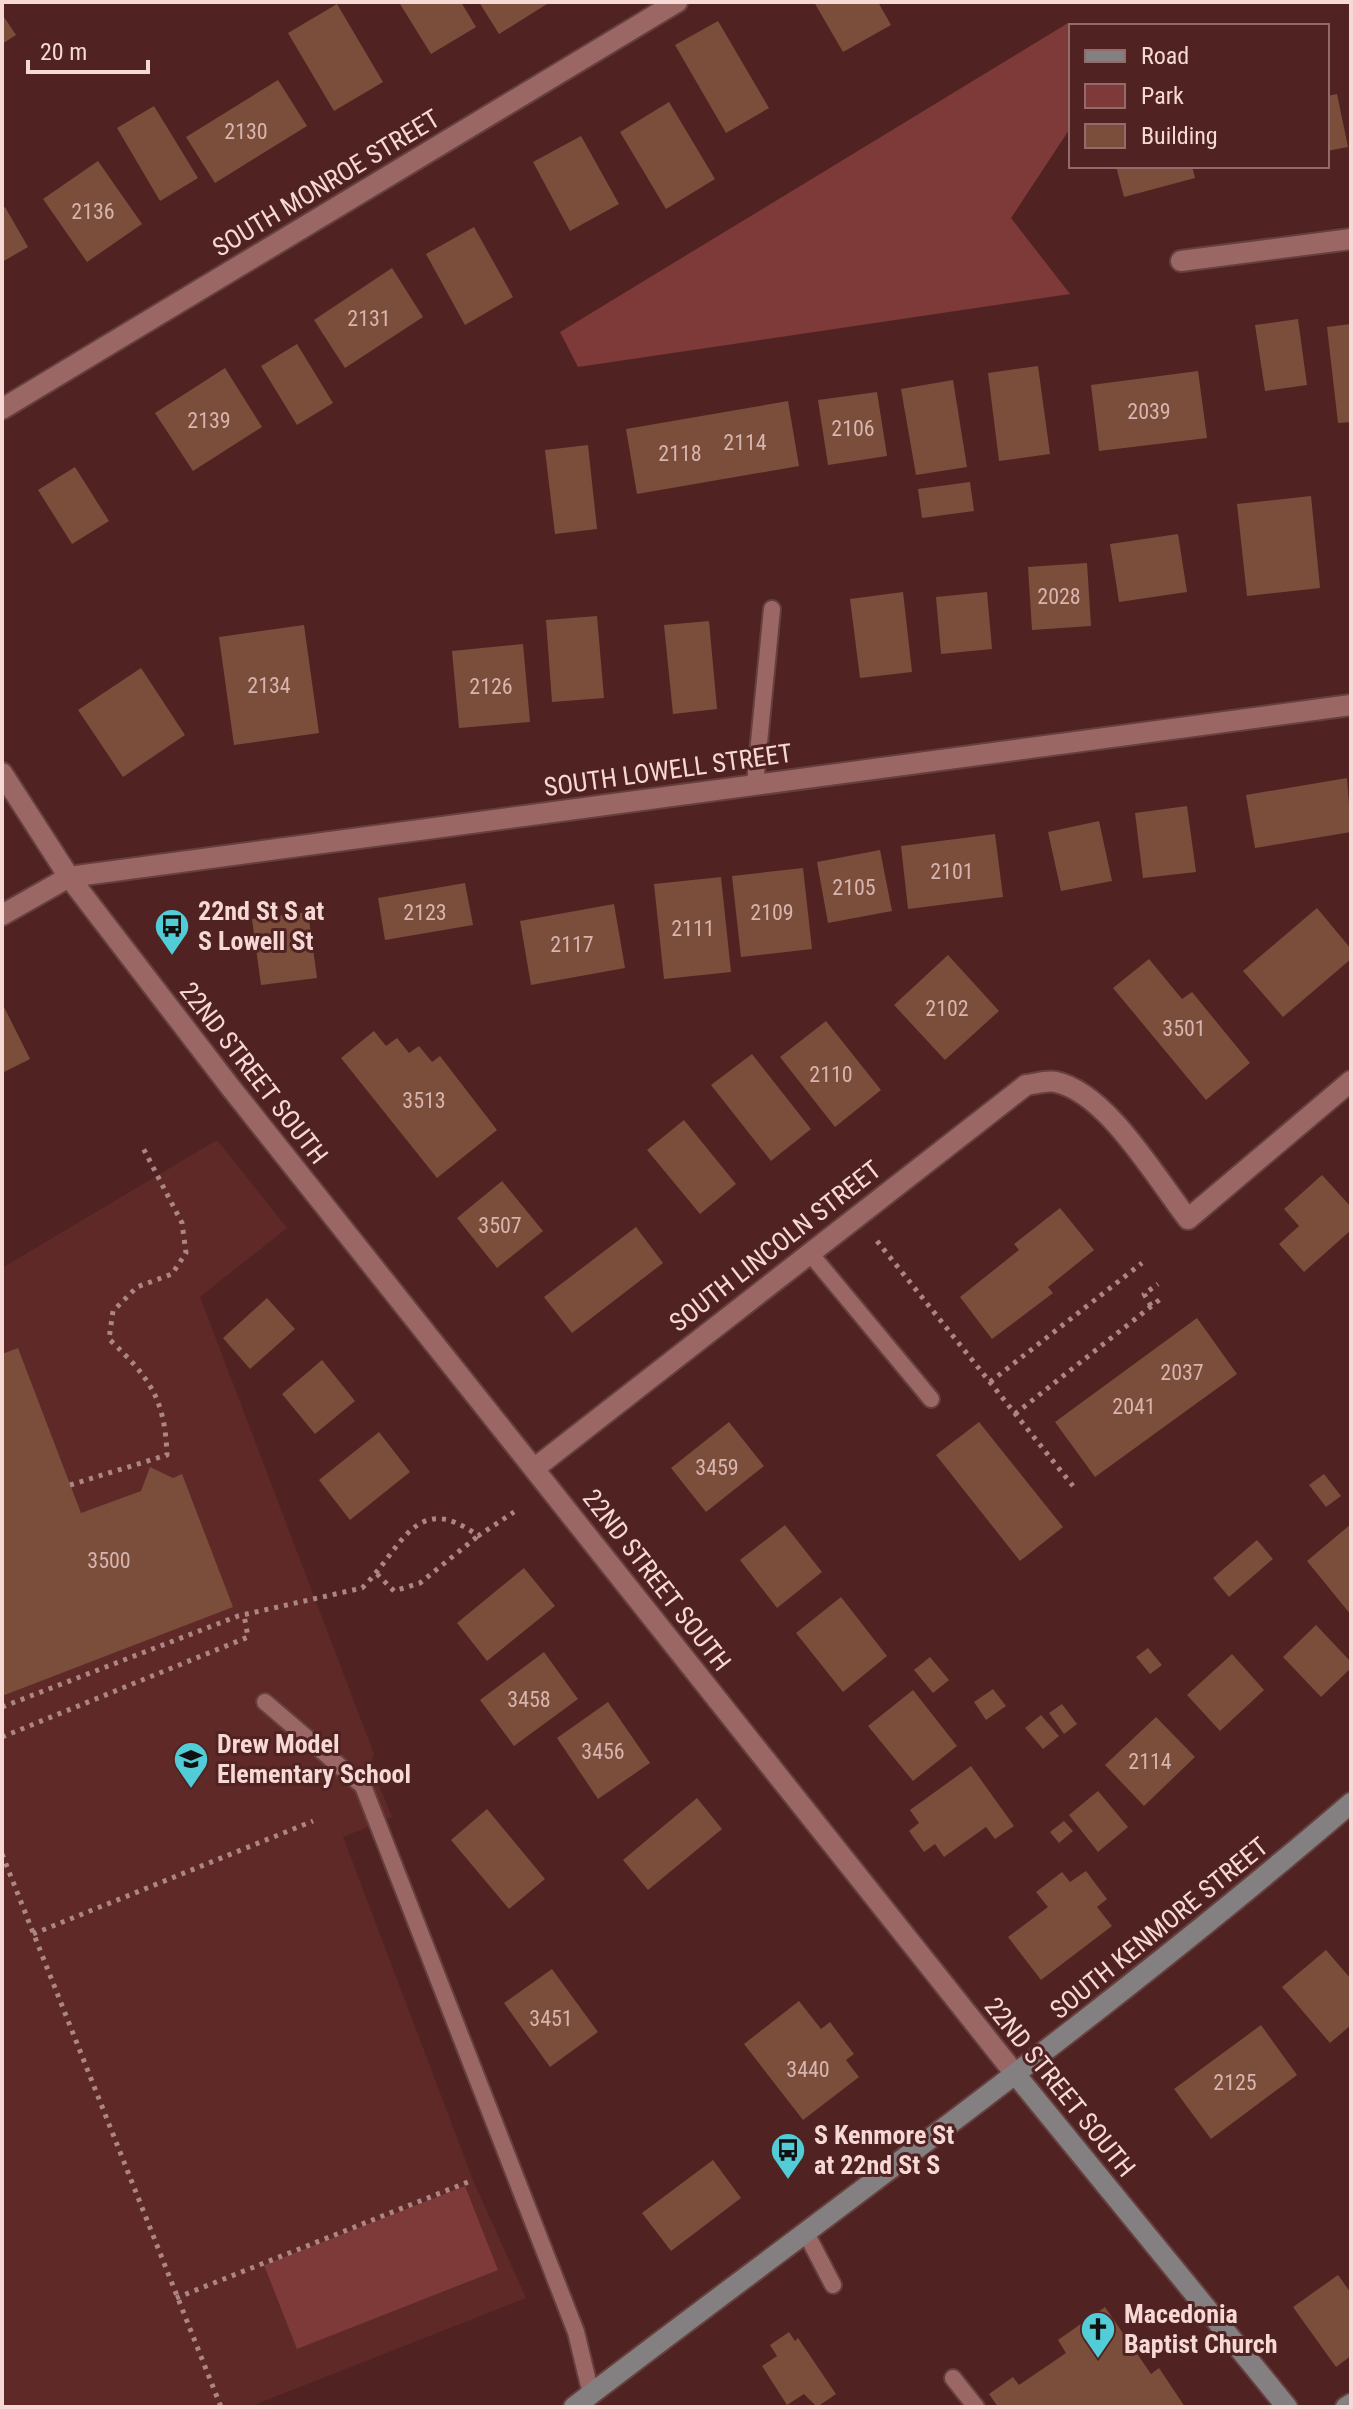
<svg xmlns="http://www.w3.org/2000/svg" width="1353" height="2409" font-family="'Roboto Condensed',sans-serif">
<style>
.built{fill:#5f2928}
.green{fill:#7d3a38}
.building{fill:#7b4d3b}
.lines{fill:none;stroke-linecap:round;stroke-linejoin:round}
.lane-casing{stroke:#663f3f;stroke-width:20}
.street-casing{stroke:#663f3f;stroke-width:24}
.secondary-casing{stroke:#663f3f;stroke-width:24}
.path{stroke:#ab8684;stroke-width:5;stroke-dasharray:4 6;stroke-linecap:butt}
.lane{stroke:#9b6764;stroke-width:16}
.street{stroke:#9b6764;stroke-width:20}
.secondary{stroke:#848081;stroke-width:20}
.labels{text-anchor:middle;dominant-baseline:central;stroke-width:6;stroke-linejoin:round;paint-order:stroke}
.number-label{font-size:22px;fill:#d7b5ae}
.street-label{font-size:26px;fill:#f6d8d5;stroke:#502322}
.poi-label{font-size:26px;font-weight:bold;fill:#f6d8d5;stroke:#502322;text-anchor:start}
</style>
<rect width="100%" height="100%" fill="#502322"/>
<!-- built -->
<path class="built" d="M217 1140 287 1228 200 1297 374 1754 370 1764 392 1817 343 1837 473 2180 526 2298 249 2407H2V1268Z"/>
<!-- green -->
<g class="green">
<path d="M1068 23 1071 127 1011 218 1070 294 578 367 560 332Z"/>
<path d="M465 2186 498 2270 297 2349 264 2265Z"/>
</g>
<!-- building -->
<g class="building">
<path d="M403 2H461L476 27 431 54 400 4Z"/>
<path d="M479 2H546L547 4 499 34Z"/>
<path d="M814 2H878L891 25 843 52Z"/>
<path d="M337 4 383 82 334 111 288 33Z"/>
<path d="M2 14 16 35 2 44Z"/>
<path d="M718 21 769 108 726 133 675 45Z"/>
<path d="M278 80 307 126 215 183 186 137Z"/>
<path d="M1337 94 1348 147 1327 151V96Z"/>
<path d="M669 102 715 179 666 209 620 132Z"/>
<path d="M154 106 198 178 160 201 117 128Z"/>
<path d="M581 136 619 204 570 231 533 162Z"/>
<path d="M98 161 142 224 87 262 43 199Z"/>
<path d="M1116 166H1192L1195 178 1124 197Z"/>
<path d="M5 207 28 247 2 262V209Z"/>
<path d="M474 227 513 297 465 325 426 254Z"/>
<path d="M392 268 423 317 345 368 314 320Z"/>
<path d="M1298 319 1307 385 1265 391 1255 325Z"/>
<path d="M1351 324V422L1338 423 1327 327Z"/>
<path d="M297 344 333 403 297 425 261 366Z"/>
<path d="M1038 366 1050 454 999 461 988 373Z"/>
<path d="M225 368 262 427 193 471 155 413Z"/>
<path d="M1198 371 1207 438 1099 451 1091 385Z"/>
<path d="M953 380 967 467 916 475 901 389Z"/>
<path d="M877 392 887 456 828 465 818 400Z"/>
<path d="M788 401 799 466 637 494 626 429Z"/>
<path d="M588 445 597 529 555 534 545 450Z"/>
<path d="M75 467 109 521 72 544 38 490Z"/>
<path d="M970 482 974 511 922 518 918 489Z"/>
<path d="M1311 496 1320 588 1247 596 1237 504Z"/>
<path d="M1178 534 1187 592 1119 602 1110 544Z"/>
<path d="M1087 563 1091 626 1032 630 1028 567Z"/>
<path d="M903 592 912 672 860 678 850 599Z"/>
<path d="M987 592 992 649 941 654 936 597Z"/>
<path d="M597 616 604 698 552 702 546 620Z"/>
<path d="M709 621 717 709 673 714 664 625Z"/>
<path d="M304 625 319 733 234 745 219 637Z"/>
<path d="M523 644 530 722 459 728 452 651Z"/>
<path d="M141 668 185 735 123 777 78 710Z"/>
<path d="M1347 778 1351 832 1255 848 1246 795Z"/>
<path d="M1187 806 1196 872 1143 878 1135 813Z"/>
<path d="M1099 821 1112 881 1061 891 1048 832Z"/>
<path d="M995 834 1003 897 908 909 901 846Z"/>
<path d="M880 850 892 911 828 923 817 862Z"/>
<path d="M803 868 812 949 741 957 732 876Z"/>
<path d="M721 877 731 972 664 979 654 884Z"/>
<path d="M465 883 473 925 385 940 378 898Z"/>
<path d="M614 904 625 968 531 985 520 921Z"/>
<path d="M1317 908 1351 949V959L1283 1017 1243 971Z"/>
<path d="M308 912 317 978 261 985 252 919Z"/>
<path d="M948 955 999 1011 945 1060 894 1005Z"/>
<path d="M1149 959 1182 999 1192 992 1250 1063 1206 1100 1113 988Z"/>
<path d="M2 1003 30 1059 2 1073Z"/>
<path d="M826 1021 881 1090 835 1127 780 1057Z"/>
<path d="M374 1031 386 1046 397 1038 409 1053 419 1046 432 1062 440 1056 497 1130 437 1178 341 1058Z"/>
<path d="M752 1054 811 1129 771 1161 711 1085Z"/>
<path d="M684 1120 736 1184 700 1214 647 1150Z"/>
<path d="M1322 1175 1351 1207V1230L1304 1272 1279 1244 1299 1226 1284 1209Z"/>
<path d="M502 1181 543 1231 497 1268 457 1218Z"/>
<path d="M1060 1208 1094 1250 1048 1287 1053 1293 992 1339 960 1297 1019 1250 1014 1244Z"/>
<path d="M636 1227 663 1263 572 1333 544 1297Z"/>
<path d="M267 1298 295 1329 250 1369 223 1338Z"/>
<path d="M1197 1318 1237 1374 1095 1477 1055 1422Z"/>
<path d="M18 1348 81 1513 141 1491 150 1467 173 1478 182 1474 233 1607 2 1696V1354Z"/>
<path d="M322 1360 355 1401 315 1434 282 1394Z"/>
<path d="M729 1422 764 1466 706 1512 671 1468Z"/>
<path d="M979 1422 1063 1527 1020 1561 936 1455Z"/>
<path d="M379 1432 410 1472 350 1520 319 1480Z"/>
<path d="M1324 1474 1341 1496 1326 1507 1309 1485Z"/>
<path d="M1351 1524V1615L1307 1561Z"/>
<path d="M785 1525 822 1572 777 1608 740 1560Z"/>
<path d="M1257 1540 1273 1559 1229 1597 1213 1578Z"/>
<path d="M524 1568 555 1606 487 1661 457 1623Z"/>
<path d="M841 1597 887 1656 843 1692 796 1633Z"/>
<path d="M1316 1625 1351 1662V1668L1321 1697 1283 1657Z"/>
<path d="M1148 1648 1162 1665 1150 1674 1136 1657Z"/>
<path d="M544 1652 578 1699 514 1746 480 1700Z"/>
<path d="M1232 1654 1264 1690 1220 1731 1187 1695Z"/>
<path d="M930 1657 949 1680 933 1693 914 1670Z"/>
<path d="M993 1689 1006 1706 986 1720 974 1702Z"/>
<path d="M913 1690 957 1746 913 1781 868 1726Z"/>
<path d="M608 1702 650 1763 598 1799 557 1738Z"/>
<path d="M1062 1704 1077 1724 1064 1734 1049 1713Z"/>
<path d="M1041 1715 1059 1736 1043 1749 1025 1728Z"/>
<path d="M1156 1717 1195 1757 1144 1806 1105 1765Z"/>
<path d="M971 1766 1014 1826 995 1839 986 1827 944 1857 935 1844 924 1852 909 1831 919 1823 910 1810Z"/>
<path d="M1098 1791 1128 1827 1098 1852 1069 1815Z"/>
<path d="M697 1798 722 1829 648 1890 623 1860Z"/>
<path d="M487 1809 545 1879 509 1909 451 1840Z"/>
<path d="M1064 1821 1073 1831 1059 1843 1050 1832Z"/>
<path d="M1086 1871 1107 1899 1097 1907 1112 1926 1041 1980 1008 1937 1048 1907 1036 1892 1062 1872 1070 1882Z"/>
<path d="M1326 1950 1351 1979V2025L1330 2043 1282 1987Z"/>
<path d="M552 1969 598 2032 550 2067 504 2003Z"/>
<path d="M799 2001 821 2029 830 2022 854 2054 846 2060 859 2077 803 2120 744 2044Z"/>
<path d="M1261 2025 1297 2075 1211 2139 1174 2089Z"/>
<path d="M713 2160 741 2198 671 2251 642 2213Z"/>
<path d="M1338 2275 1351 2293V2356L1336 2367 1293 2307Z"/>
<path d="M1105 2307 1151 2374 1159 2368 1185 2407H998L989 2394 1013 2377 1019 2385 1066 2353 1058 2340Z"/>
<path d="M789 2332 795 2341 798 2338 836 2394 817 2407 804 2394 787 2405 762 2366 777 2356 770 2345Z"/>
</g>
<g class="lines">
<!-- lane casing -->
<g class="lane-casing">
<g id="lane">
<path d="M755 784 772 609"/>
<path d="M809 1252 931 1399"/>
<path d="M265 1702 363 1786 576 2332 591 2394"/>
<path d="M806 2233 833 2285"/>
<path d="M953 2378 976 2407"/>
</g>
</g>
<!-- street casing -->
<g class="street-casing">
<g id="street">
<path d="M1181 261 1351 239"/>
<path d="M2 409 677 2"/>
<path d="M2 773 69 877 231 1088 1016 2075"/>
<path d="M2 915 69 877 1351 705"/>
<path d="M535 1468 1026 1085C1035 1084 1047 1080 1056 1082 1107 1093 1156 1178 1188 1219L1351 1081"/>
</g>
</g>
<!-- secondary casing -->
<g class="secondary-casing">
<g id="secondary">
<path d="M1016 2075 1287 2407"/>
<path d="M574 2407C835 2208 1102 2017 1351 1803"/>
<path d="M1346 2407 1351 2404"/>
</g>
</g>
<!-- path -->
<g class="path">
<path d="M877 1241 1073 1486"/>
<path d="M1151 1306 1144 1294 1158 1284"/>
<path d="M990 1382 1142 1263"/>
<path d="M1015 1414 1163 1297"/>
<path d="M70 1485 167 1455C165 1398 149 1377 109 1339L113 1311 137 1287 172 1274 186 1253 182 1223 141 1144"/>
<path d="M377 1574 394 1591 420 1583 478 1536"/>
<path d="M2 1707 238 1616 362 1588C401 1551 415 1488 478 1536L514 1512"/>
<path d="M2 1737 248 1637 244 1615"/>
<path d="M2 1854 221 2407"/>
<path d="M33 1934 313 1821"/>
<path d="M176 2298 473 2180"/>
</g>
<!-- lane -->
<use href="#lane" class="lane"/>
<!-- street -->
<use href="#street" class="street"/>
<!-- secondary -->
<use href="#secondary" class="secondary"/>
</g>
<!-- icons -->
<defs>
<g id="bus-pin" transform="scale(1.8)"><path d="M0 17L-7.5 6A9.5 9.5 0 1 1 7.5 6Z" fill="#52ccd6" stroke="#502322"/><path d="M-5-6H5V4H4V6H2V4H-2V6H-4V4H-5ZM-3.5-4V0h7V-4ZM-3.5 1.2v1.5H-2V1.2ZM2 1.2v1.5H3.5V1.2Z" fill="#111"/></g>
<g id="school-pin" transform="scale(1.8)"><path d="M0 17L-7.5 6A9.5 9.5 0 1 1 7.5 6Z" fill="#52ccd6" stroke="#502322"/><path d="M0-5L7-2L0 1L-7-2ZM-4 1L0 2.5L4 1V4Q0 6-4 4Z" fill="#111"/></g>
<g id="church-pin" transform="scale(1.8)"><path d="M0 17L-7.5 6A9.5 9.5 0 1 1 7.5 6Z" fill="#52ccd6" stroke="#502322"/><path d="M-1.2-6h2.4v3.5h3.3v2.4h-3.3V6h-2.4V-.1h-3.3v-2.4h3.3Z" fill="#111"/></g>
</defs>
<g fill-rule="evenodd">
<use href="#bus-pin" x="172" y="926"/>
<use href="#school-pin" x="191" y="1759"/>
<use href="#bus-pin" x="788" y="2150"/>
<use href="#church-pin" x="1098" y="2329"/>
</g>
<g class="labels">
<!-- number labels -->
<g class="number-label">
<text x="246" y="131">2130</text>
<text x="93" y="211">2136</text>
<text x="369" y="318">2131</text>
<text x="1149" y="411">2039</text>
<text x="209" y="420">2139</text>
<text x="853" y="428">2106</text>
<text x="745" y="442">2114</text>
<text x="680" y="453">2118</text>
<text x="1059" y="596">2028</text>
<text x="269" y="685">2134</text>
<text x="491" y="686">2126</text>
<text x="952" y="871">2101</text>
<text x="854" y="887">2105</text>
<text x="425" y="912">2123</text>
<text x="772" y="912">2109</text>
<text x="693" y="928">2111</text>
<text x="572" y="944">2117</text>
<text x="947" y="1008">2102</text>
<text x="1184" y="1028">3501</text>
<text x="831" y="1074">2110</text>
<text x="424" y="1100">3513</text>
<text x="500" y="1225">3507</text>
<text x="1182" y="1372">2037</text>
<text x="1134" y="1406">2041</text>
<text x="717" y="1467">3459</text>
<text x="109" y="1560">3500</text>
<text x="529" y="1699">3458</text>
<text x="603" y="1751">3456</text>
<text x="1150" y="1761">2114</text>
<text x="551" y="2018">3451</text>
<text x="808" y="2069">3440</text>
<text x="1235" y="2082">2125</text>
</g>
<!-- street labels -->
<g class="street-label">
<text transform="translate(326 183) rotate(-31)">SOUTH MONROE STREET</text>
<text transform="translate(668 770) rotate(-8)">SOUTH LOWELL STREET</text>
<text transform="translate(254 1073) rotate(52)">22ND STREET SOUTH</text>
<text transform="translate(775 1246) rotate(-38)">SOUTH LINCOLN STREET</text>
<text transform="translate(657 1580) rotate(52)">22ND STREET SOUTH</text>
<text transform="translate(1159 1928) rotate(-39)">SOUTH KENMORE STREET</text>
<text transform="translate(1060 2087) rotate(51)">22ND STREET SOUTH</text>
</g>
<!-- poi labels -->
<g class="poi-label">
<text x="198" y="911">22nd St S at<tspan x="198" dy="30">S Lowell St</tspan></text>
<text x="217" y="1744">Drew Model<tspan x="217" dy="30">Elementary School</tspan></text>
<text x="814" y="2135">S Kenmore St<tspan x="814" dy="30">at 22nd St S</tspan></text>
<text x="1124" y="2314">Macedonia<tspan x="1124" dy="30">Baptist Church</tspan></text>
</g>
</g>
<!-- border -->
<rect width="1353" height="2409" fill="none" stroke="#f6d8d5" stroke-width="8"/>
<!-- legend -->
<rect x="1069" y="24" width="260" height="144" fill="#502322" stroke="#926b6a" stroke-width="2"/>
<rect x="1085" y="50" width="40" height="12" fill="#848081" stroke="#926b6a" stroke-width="2"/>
<text x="1141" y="64" font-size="24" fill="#f6d8d5">Road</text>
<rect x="1085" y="84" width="40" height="24" fill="#7d3a38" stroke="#926b6a" stroke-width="2"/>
<text x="1141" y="104" font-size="24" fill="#f6d8d5">Park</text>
<rect x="1085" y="124" width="40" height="24" fill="#7b4d3b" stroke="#926b6a" stroke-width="2"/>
<text x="1141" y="144" font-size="24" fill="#f6d8d5">Building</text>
<!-- scale -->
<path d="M28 60v12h120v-12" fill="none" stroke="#f6d8d5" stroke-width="4"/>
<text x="40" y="60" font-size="24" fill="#f6d8d5" stroke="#502322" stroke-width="6" paint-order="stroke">20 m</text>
</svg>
